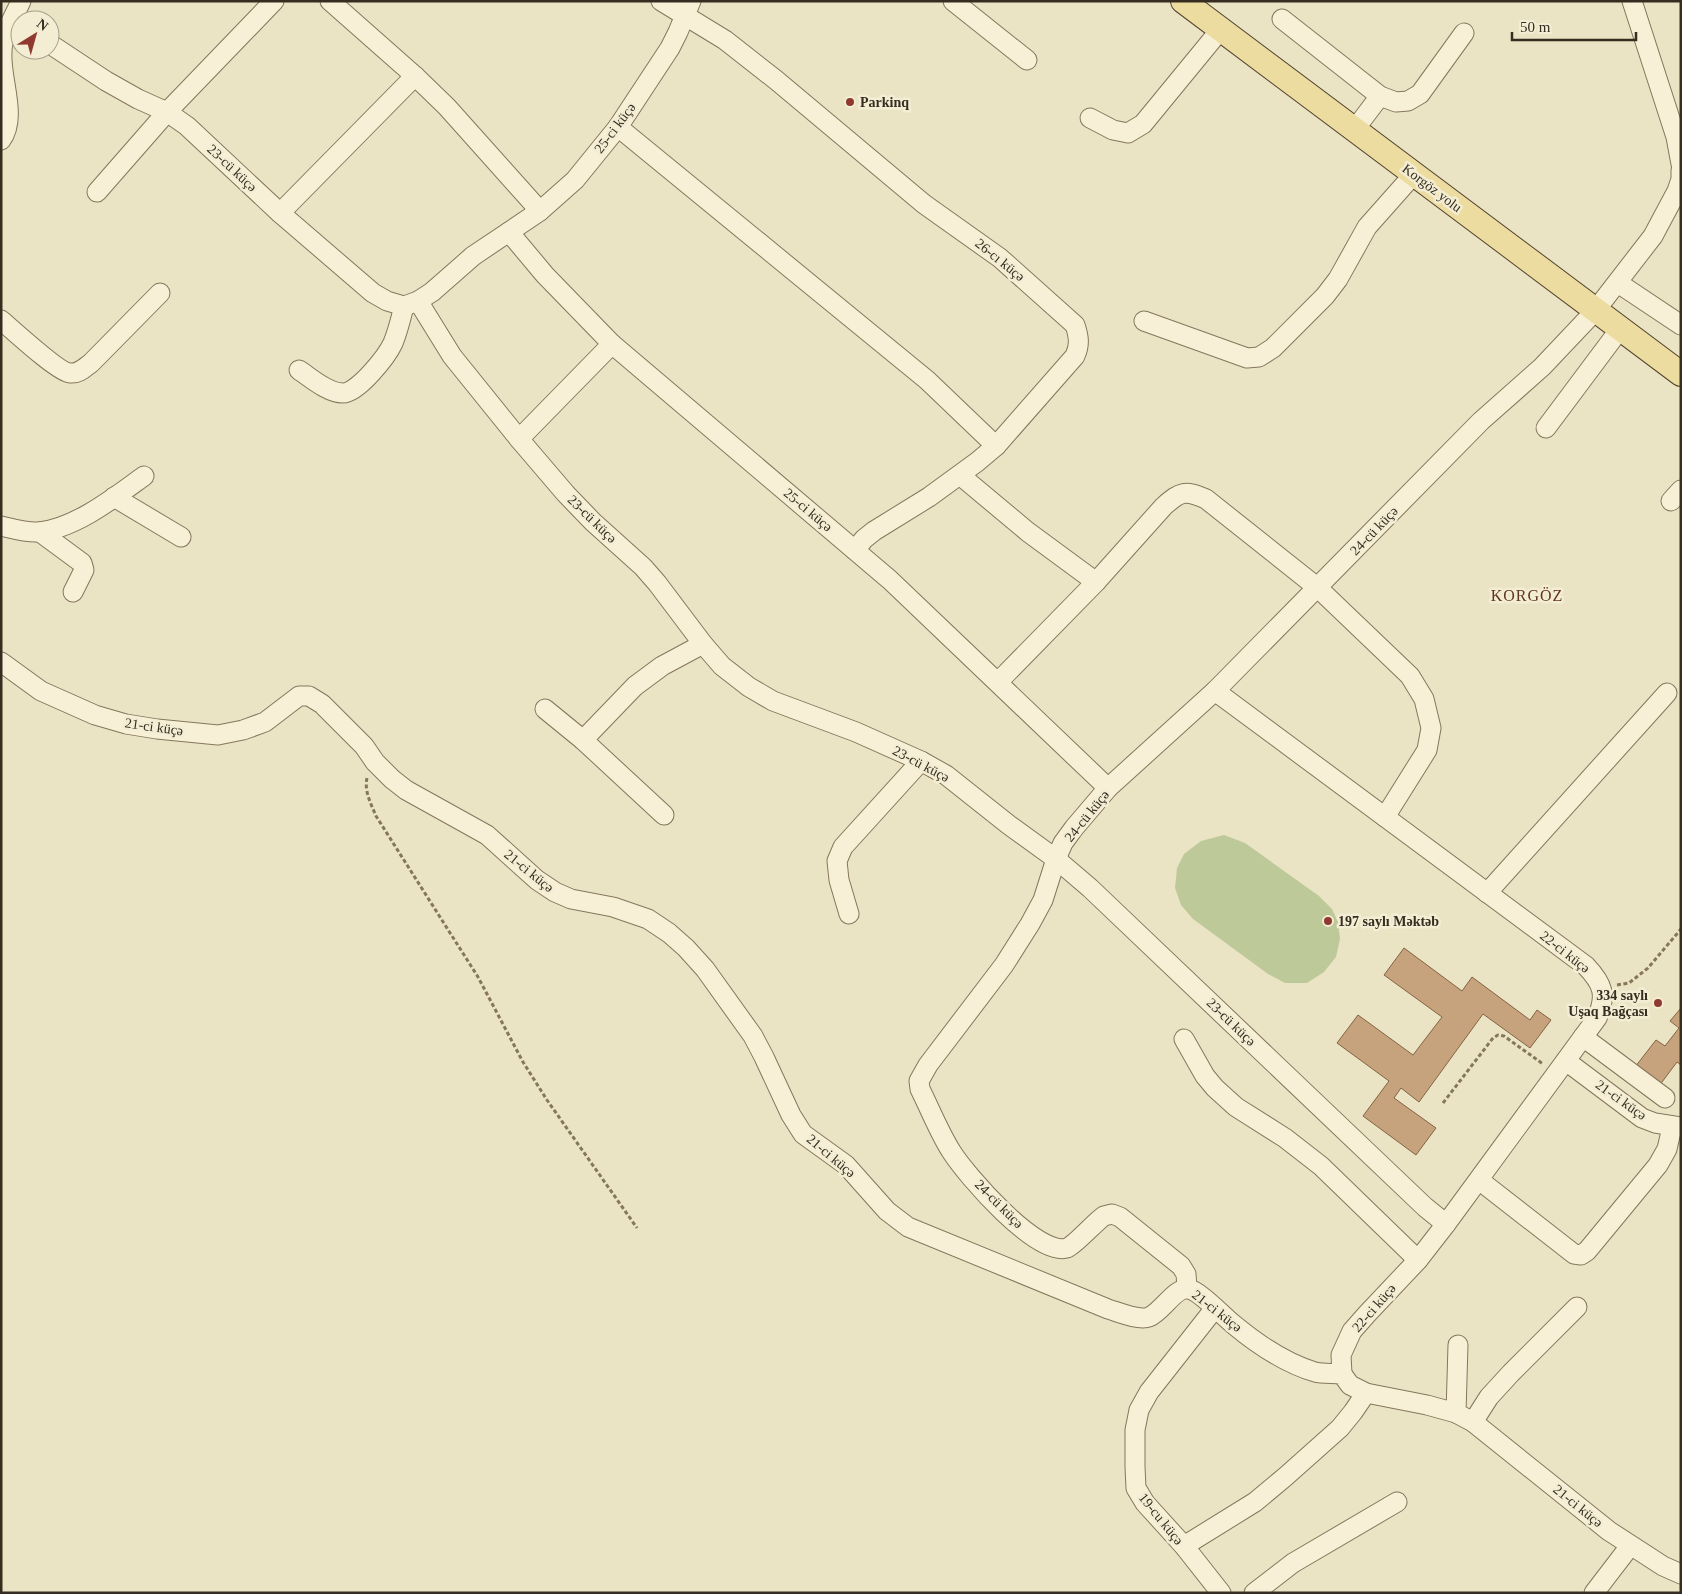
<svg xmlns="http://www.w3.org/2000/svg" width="1682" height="1594" font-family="Georgia,serif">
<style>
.green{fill:#bec999}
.building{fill:#c7a37d;stroke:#826343}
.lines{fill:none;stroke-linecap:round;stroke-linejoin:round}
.minor-casing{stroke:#85765c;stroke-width:21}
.major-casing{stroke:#534430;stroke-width:26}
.path{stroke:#85765c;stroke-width:3;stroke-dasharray:4 2.5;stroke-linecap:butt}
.minor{stroke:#f7f0d7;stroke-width:19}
.major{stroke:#ecdc9f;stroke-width:24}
.poi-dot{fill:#903930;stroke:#f3edd4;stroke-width:2}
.labels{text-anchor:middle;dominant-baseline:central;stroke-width:5;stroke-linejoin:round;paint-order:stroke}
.poi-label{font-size:14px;font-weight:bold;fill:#362c1f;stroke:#f3edd4;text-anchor:start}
.street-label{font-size:14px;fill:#362c1f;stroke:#f3edd4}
.quarter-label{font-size:16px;letter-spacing:1px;fill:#603521;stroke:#f3edd4}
</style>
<rect width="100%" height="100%" fill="#ebe4c4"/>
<!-- green -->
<path class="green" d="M1224 835 1245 843 1319 896 1332 909 1338 922 1340 939 1336 957 1324 972 1307 983H1285L1268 974 1193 919 1181 905 1175 888 1177 868 1184 854 1201 841Z"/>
<!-- building -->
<g class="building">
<path d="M1404 948 1462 991 1472 977 1530 1020 1537 1010 1551 1020 1530 1048 1483 1014 1419 1102 1401 1088 1394 1098 1436 1128 1416 1155 1363 1116 1389 1081 1337 1043 1358 1015 1413 1055 1442 1017 1384 975Z"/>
<path d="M1681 1008V1065L1677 1062 1659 1086 1635 1067 1656 1040 1665 1046 1679 1028 1670 1021Z"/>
</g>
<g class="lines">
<!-- minor casing -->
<g class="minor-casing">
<g id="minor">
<path d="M330 1 415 76 447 107 540 211"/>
<path d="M661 1 725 40 776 80 924 204 1000 258 1075 325C1079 337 1080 345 1075 356L996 446 977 462 929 497 874 531 864 539 855 550"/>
<path d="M953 1 1027 60"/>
<path d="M1632 1 1676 137 1681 164"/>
<path d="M1282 19 1380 96 1396 102 1408 101 1420 94 1464 33"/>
<path d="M50 44 106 81 138 99 167 112 187 126 280 213 373 293 387 301 404 306"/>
<path d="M1090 118 1113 130 1128 133 1143 124 1221 29"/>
<path d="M618 127 927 380 996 446"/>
<path d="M1355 129 1380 96"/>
<path d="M1 140C18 117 0 79 2 52 2 35 14 17 21 1"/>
<path d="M97 192 167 112 274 1"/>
<path d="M280 213 415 76"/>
<path d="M509 232 545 275 612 344 890 580 1108 788"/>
<path d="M1618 283 1681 325"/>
<path d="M418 301 452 356 519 439 566 494 593 522 643 567 657 583 703 644 722 666 749 687 773 701 856 732 921 761 946 775 1009 825 1056 859 1090 888 1425 1207 1446 1224"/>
<path d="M407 305 418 301 432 292 473 256 540 211 575 180 618 127 670 48 678 32 691 1"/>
<path d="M1 320C13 330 58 372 70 373 79 374 84 368 91 363L160 293"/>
<path d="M1144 321 1247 358 1259 357 1273 348 1325 296 1338 279 1367 227 1414 174"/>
<path d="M299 370C311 378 328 393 343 393 358 393 387 356 393 343 398 331 401 318 404 306"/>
<path d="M1546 428 1620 329"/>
<path d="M519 439 612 344"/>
<path d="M961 476 1028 532 1096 582"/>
<path d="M114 497 181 537"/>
<path d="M1671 501 1681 490"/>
<path d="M1 526C14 529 26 533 39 532 76 528 115 497 144 476"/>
<path d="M40 532 82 563 84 570 73 592"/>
<path d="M1 662 41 691 95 715 126 724 157 729 218 735 243 730 265 722 299 696H309L322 704 364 746 375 762 392 779 406 790 487 835 537 880 555 892 571 899 613 907 648 919 669 933 686 948 705 969 753 1036 764 1057 791 1115 803 1134 846 1165 887 1211 908 1227 1108 1309C1118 1312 1139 1321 1149 1317 1162 1312 1175 1287 1188 1289 1199 1290 1223 1316 1233 1324 1257 1344 1284 1363 1315 1372 1323 1374 1333 1373 1342 1374L1350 1385 1366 1393 1427 1405 1456 1413 1473 1422 1609 1531 1663 1566 1681 1574"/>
<path d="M998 682 1096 582 1164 506C1181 491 1185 490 1206 499L1318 588 1410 676 1424 699 1431 728 1427 750 1385 817"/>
<path d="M1215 691 1586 966C1603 984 1607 995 1597 1018L1446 1224 1418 1260 1367 1314 1352 1331 1341 1355 1342 1374"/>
<path d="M545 709 583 740 664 815"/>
<path d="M583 740 635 686 662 666 703 644"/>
<path d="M1487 893 1667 693"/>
<path d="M849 914 839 880 837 861 843 847 921 761"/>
<path d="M1583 1037 1665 1098"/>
<path d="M1184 1039 1205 1076 1215 1088 1236 1107 1285 1138 1321 1166 1418 1260"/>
<path d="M1566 1061 1642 1118 1655 1123 1681 1127"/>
<path d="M1479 1180 1574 1254 1581 1255 1587 1251 1658 1165 1667 1149 1672 1127"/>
<path d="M1187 1288 1186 1274 1181 1266 1120 1217 1112 1214 1104 1216C1095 1222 1075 1245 1067 1248 1037 1257 966 1175 951 1151 939 1132 930 1109 920 1089L919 1081 928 1065 1004 965 1030 924 1043 900 1056 859 1063 843 1074 828 1108 788 1215 691 1481 421 1542 367 1595 311 1653 236 1677 191 1681 179V170"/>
<path d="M1215 1308 1149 1392 1139 1410 1135 1430V1467L1136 1488 1145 1503 1184 1546 1221 1593"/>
<path d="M1456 1413 1458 1345"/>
<path d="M1473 1422 1489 1397 1511 1373 1577 1307"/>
<path d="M1184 1546 1255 1502 1285 1477 1340 1428 1353 1412 1366 1393"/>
<path d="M1254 1593 1293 1563 1397 1502"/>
<path d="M1594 1593 1630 1546"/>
</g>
</g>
<!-- major casing -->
<g class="major-casing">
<path id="major" d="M1183 1 1681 374"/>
</g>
<!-- path -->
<g class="path">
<path d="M367 778C364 791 371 804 376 816L478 977 523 1062 547 1100 637 1228"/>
<path d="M1617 985 1629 983 1648 968 1681 929"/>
<path d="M1443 1103 1493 1038 1498 1035 1504 1036 1543 1064"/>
</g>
<!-- minor -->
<use href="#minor" class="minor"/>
<!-- major -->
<use href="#major" class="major"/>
</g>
<!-- markers -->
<g class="poi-dot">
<circle cx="850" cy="102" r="5"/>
<circle cx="1328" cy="921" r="5"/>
<circle cx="1658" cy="1003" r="5"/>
</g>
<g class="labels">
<!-- poi labels -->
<g class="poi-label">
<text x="860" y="102">Parkinq</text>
<text x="1338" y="921">197 saylı Məktəb</text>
<text x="1648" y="995" text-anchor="end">334 saylı<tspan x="1648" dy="16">Uşaq Bağçası</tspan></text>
</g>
<!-- street labels -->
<g class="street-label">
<text transform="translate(615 128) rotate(-53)">25-ci küçə</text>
<text transform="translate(232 168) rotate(43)">23-cü küçə</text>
<text transform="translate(1432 188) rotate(37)">Korgöz yolu</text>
<text transform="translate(1000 260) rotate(39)">26-cı küçə</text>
<text transform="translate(808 510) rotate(40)">25-ci küçə</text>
<text transform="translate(592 519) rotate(44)">23-cü küçə</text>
<text transform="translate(1374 531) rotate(-46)">24-cü küçə</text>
<text transform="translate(154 727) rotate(8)">21-ci küçə</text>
<text transform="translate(921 764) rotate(28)">23-cü küçə</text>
<text transform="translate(1087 816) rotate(-51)">24-cü küçə</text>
<text transform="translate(529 871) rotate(39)">21-ci küçə</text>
<text transform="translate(1565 952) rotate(38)">22-ci küçə</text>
<text transform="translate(1231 1022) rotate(44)">23-cü küçə</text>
<text transform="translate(1621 1100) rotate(35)">21-ci küçə</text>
<text transform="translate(831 1156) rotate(40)">21-ci küçə</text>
<text transform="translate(999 1204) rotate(45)">24-cü küçə</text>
<text transform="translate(1374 1308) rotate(-49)">22-ci küçə</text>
<text transform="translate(1217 1311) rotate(38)">21-ci küçə</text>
<text transform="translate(1578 1506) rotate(39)">21-ci küçə</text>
<text transform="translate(1161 1519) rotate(51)">19-cu küçə</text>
</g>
<!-- quarter labels -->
<g class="quarter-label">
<text x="1527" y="595">KORGÖZ</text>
</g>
</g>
<!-- border -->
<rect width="1682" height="1594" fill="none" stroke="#362c1f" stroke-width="5"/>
<!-- north arrow -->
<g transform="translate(35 35) rotate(37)"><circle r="24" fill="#f3edd4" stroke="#a7a08c"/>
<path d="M0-4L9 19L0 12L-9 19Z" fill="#903930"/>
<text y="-8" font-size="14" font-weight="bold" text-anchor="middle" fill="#362c1f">N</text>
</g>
<!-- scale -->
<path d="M1512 32v8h124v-8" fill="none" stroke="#362c1f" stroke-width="2.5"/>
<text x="1520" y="32" font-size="15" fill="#362c1f" stroke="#f3edd4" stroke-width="4" paint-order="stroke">50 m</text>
</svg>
